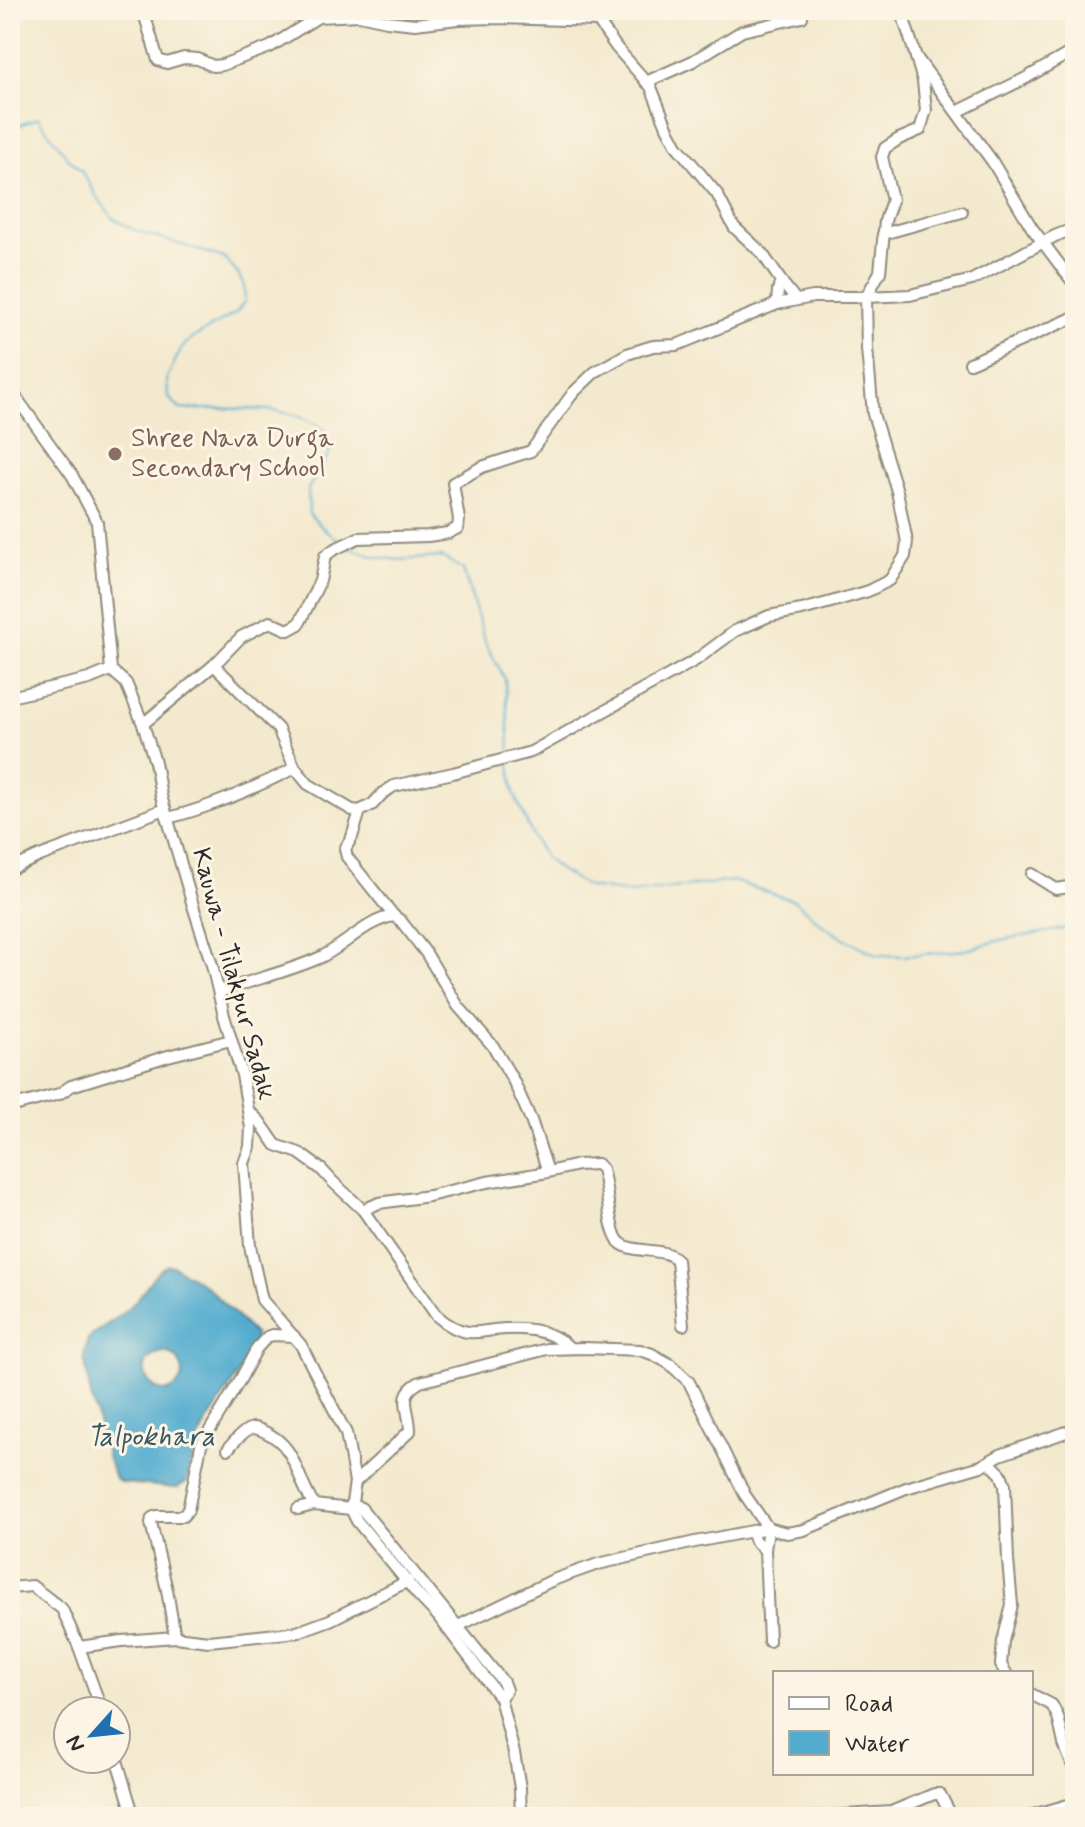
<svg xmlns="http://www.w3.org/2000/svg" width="1085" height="1827" font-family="Mynerve,sans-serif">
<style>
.water{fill:#51accf;stroke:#3e6c7d;stroke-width:2;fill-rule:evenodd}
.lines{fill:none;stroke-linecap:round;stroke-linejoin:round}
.stream{stroke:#51accf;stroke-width:2}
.minor-casing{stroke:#8f8a7c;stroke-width:14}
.minor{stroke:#fff;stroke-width:10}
.education-dot{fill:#8d6e63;stroke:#fcf5e5;stroke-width:3}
.labels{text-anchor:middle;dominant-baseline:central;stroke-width:6;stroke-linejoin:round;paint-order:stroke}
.education-label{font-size:26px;fill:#785e54;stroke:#fcf5e5;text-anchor:start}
.street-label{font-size:26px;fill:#2b2b2b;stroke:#fcf5e5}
.water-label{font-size:28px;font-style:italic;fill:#385864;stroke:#fcf5e5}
</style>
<rect width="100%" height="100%" fill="#fcf5e5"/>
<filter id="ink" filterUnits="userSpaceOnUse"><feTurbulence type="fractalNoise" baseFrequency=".0125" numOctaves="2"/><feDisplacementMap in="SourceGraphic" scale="16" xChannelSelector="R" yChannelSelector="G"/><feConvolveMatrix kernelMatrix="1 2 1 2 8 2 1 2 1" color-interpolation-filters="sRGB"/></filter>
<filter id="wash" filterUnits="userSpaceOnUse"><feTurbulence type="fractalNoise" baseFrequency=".006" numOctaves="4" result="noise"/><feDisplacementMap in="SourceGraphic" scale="32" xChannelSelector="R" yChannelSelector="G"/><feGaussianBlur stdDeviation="1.8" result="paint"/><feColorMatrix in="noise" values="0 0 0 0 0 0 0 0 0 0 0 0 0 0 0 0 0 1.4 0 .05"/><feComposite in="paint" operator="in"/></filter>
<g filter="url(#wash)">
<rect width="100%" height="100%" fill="#f3e9ce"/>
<!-- water -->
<path class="water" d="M168 1265 173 1266 206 1286 255 1335V1338L238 1374 204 1427 197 1442 188 1478 186 1482 177 1488 125 1483 120 1482 115 1478 107 1457 91 1396 84 1356 88 1339C104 1325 125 1315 138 1298 148 1286 154 1271 168 1265ZM163 1352C176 1354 182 1362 183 1375 166 1418 119 1362 163 1352Z"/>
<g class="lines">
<!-- stream -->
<g class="stream">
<path d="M10 129 38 118 68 158 81 170 97 197 114 219 137 231 224 258 238 274 244 286 245 301 236 313 191 339 181 349 167 378 168 397 180 409C225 411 291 400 326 432L329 454 308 489 309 514 327 532 342 542"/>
<path d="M350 548 375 557 399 560 442 557 463 569 486 644 505 679 510 752"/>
<path d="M510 762 514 793 533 837 546 859 561 871 588 887 630 893 733 881 795 901 823 925 839 936 877 955 904 956 966 950 1000 940 1075 927"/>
</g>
</g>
</g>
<g filter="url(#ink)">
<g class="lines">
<!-- minor casing -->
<g class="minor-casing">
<g id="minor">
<path d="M143 10 158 60 167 63 184 58 198 59 213 66 222 65 270 47 318 17 359 15 387 21 415 24 458 19 499 18 598 21 637 10"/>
<path d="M901 10 916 57 992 161 1032 228 1075 285"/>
<path d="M598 21 616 47 651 87 667 127 677 146 717 194 734 227 762 253 781 281 778 290 777 304"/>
<path d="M646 82 693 61 742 31 802 17"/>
<path d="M957 112 1026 78 1075 50"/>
<path d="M883 234 962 212"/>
<path d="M781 281 796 300"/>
<path d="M970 363 1068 320 1075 316"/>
<path d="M10 389 72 475 97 522 111 670 126 683 143 724 155 762 161 796 194 909 212 965 224 1016 242 1075 251 1128 250 1147 244 1163 250 1246 262 1300 301 1345 346 1433 355 1482 351 1509 357 1521 418 1595 438 1616 500 1698 514 1753 520 1788 521 1817"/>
<path d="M214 665 278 729 295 768 308 784 352 810 360 811 373 804 383 793 394 786 453 773 531 752 696 660 735 631 769 616 802 610 831 602 868 591 890 580 905 556 907 542 897 491 873 414 867 349 866 297 910 295 972 280 1055 236 1075 228"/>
<path d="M10 697 89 679 111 670"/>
<path d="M143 724 214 665 241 637 270 622 288 630 299 624 320 581 325 556 333 550 358 538 428 536 448 533 458 528 459 519 453 483 482 467 531 451 573 393 595 372 627 354 653 346 677 345 777 304 813 297H866L880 272 885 221 892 200 882 157 885 148 899 139 920 130 926 110 923 81 916 57"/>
<path d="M360 811 352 837 345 849 347 857 394 916"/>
<path d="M168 818C212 807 254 788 295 768"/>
<path d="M11 869 40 856 165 809"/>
<path d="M1032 874 1056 889 1075 886"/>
<path d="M219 992C252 980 287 972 319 958 344 947 366 920 394 916L401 921 426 953 458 1006 493 1046 513 1080 531 1120 548 1172"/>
<path d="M10 1107 59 1094 71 1086 168 1056 231 1040"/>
<path d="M249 1111 260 1122 276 1145 299 1153 321 1169 332 1181 363 1210 436 1315C445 1323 457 1331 469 1332 477 1333 485 1331 494 1330 521 1327 550 1328 570 1348"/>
<path d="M363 1210 379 1203 429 1196 487 1182 548 1172 578 1165 597 1164 602 1169C608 1189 608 1223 617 1239 627 1256 663 1245 677 1260L683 1325"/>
<path d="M228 1449C234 1442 243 1430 253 1428 258 1428 261 1430 265 1432 298 1447 295 1477 314 1505"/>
<path d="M989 1462 1001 1474 1005 1485 1008 1560 1012 1605 1003 1641 1001 1665 1006 1673"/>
<path d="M355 1482 410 1431C410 1408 396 1395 420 1382L547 1349 585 1348 640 1350 652 1354 670 1364 689 1382 745 1495 768 1528 765 1550"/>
<path d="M298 1509 314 1505 351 1509 358 1507 361 1508 503 1682 506 1690 500 1698"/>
<path d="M751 1532 755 1541 765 1550 769 1641"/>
<path d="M10 1588 32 1586 62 1609 79 1647 102 1711"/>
<path d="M458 1626 553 1580 598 1564 695 1542 768 1528 787 1533 804 1530 906 1488 981 1466 1000 1455 1075 1429"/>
<path d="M175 1637 167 1590 151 1523 152 1518 156 1516H183L188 1510 201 1445 240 1380 257 1348 267 1337 272 1335 294 1336"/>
<path d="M79 1647 122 1641 175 1637 209 1641 297 1632 330 1620 408 1581"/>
<path d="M1031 1694 1052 1705 1058 1717 1064 1744 1075 1771"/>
<path d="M116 1757 134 1817"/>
<path d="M817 1817 891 1812 934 1794H940L952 1817"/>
<path d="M1026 1817 1075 1803"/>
</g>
</g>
<!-- minor -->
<use href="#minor" class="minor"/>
</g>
</g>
<!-- markers -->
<circle class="education-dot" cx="115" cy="454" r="8"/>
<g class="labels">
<!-- education labels -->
<g class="education-label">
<text x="131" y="439">Shree Nava Durga<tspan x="131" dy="30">Secondary School</tspan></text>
</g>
<!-- street labels -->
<g class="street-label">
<text transform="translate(233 974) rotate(75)">Kauwa - Tilakpur Sadak</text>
</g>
<!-- water labels -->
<g class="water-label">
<text x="151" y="1437">Talpokhara</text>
</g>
</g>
<!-- margin -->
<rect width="1085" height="1827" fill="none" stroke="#fcf5e5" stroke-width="40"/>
<!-- legend -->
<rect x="773" y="1671" width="260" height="104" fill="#fcf5e5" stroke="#a8a49b" stroke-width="2"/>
<rect x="789" y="1697" width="40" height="12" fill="#ffffff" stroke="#a8a49b" stroke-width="2"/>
<text x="845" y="1711" font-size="24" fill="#2b2b2b">Road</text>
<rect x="789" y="1731" width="40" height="24" fill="#51accf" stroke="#a8a49b" stroke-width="2"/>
<text x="845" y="1751" font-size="24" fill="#2b2b2b">Water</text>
<!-- north arrow -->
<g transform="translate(92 1735) rotate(243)"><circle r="38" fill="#fcf5e5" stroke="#a8a49b" stroke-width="2"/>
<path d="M0-6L14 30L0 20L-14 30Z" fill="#1f6fb2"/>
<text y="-12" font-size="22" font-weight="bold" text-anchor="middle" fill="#2b2b2b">N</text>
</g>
</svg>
